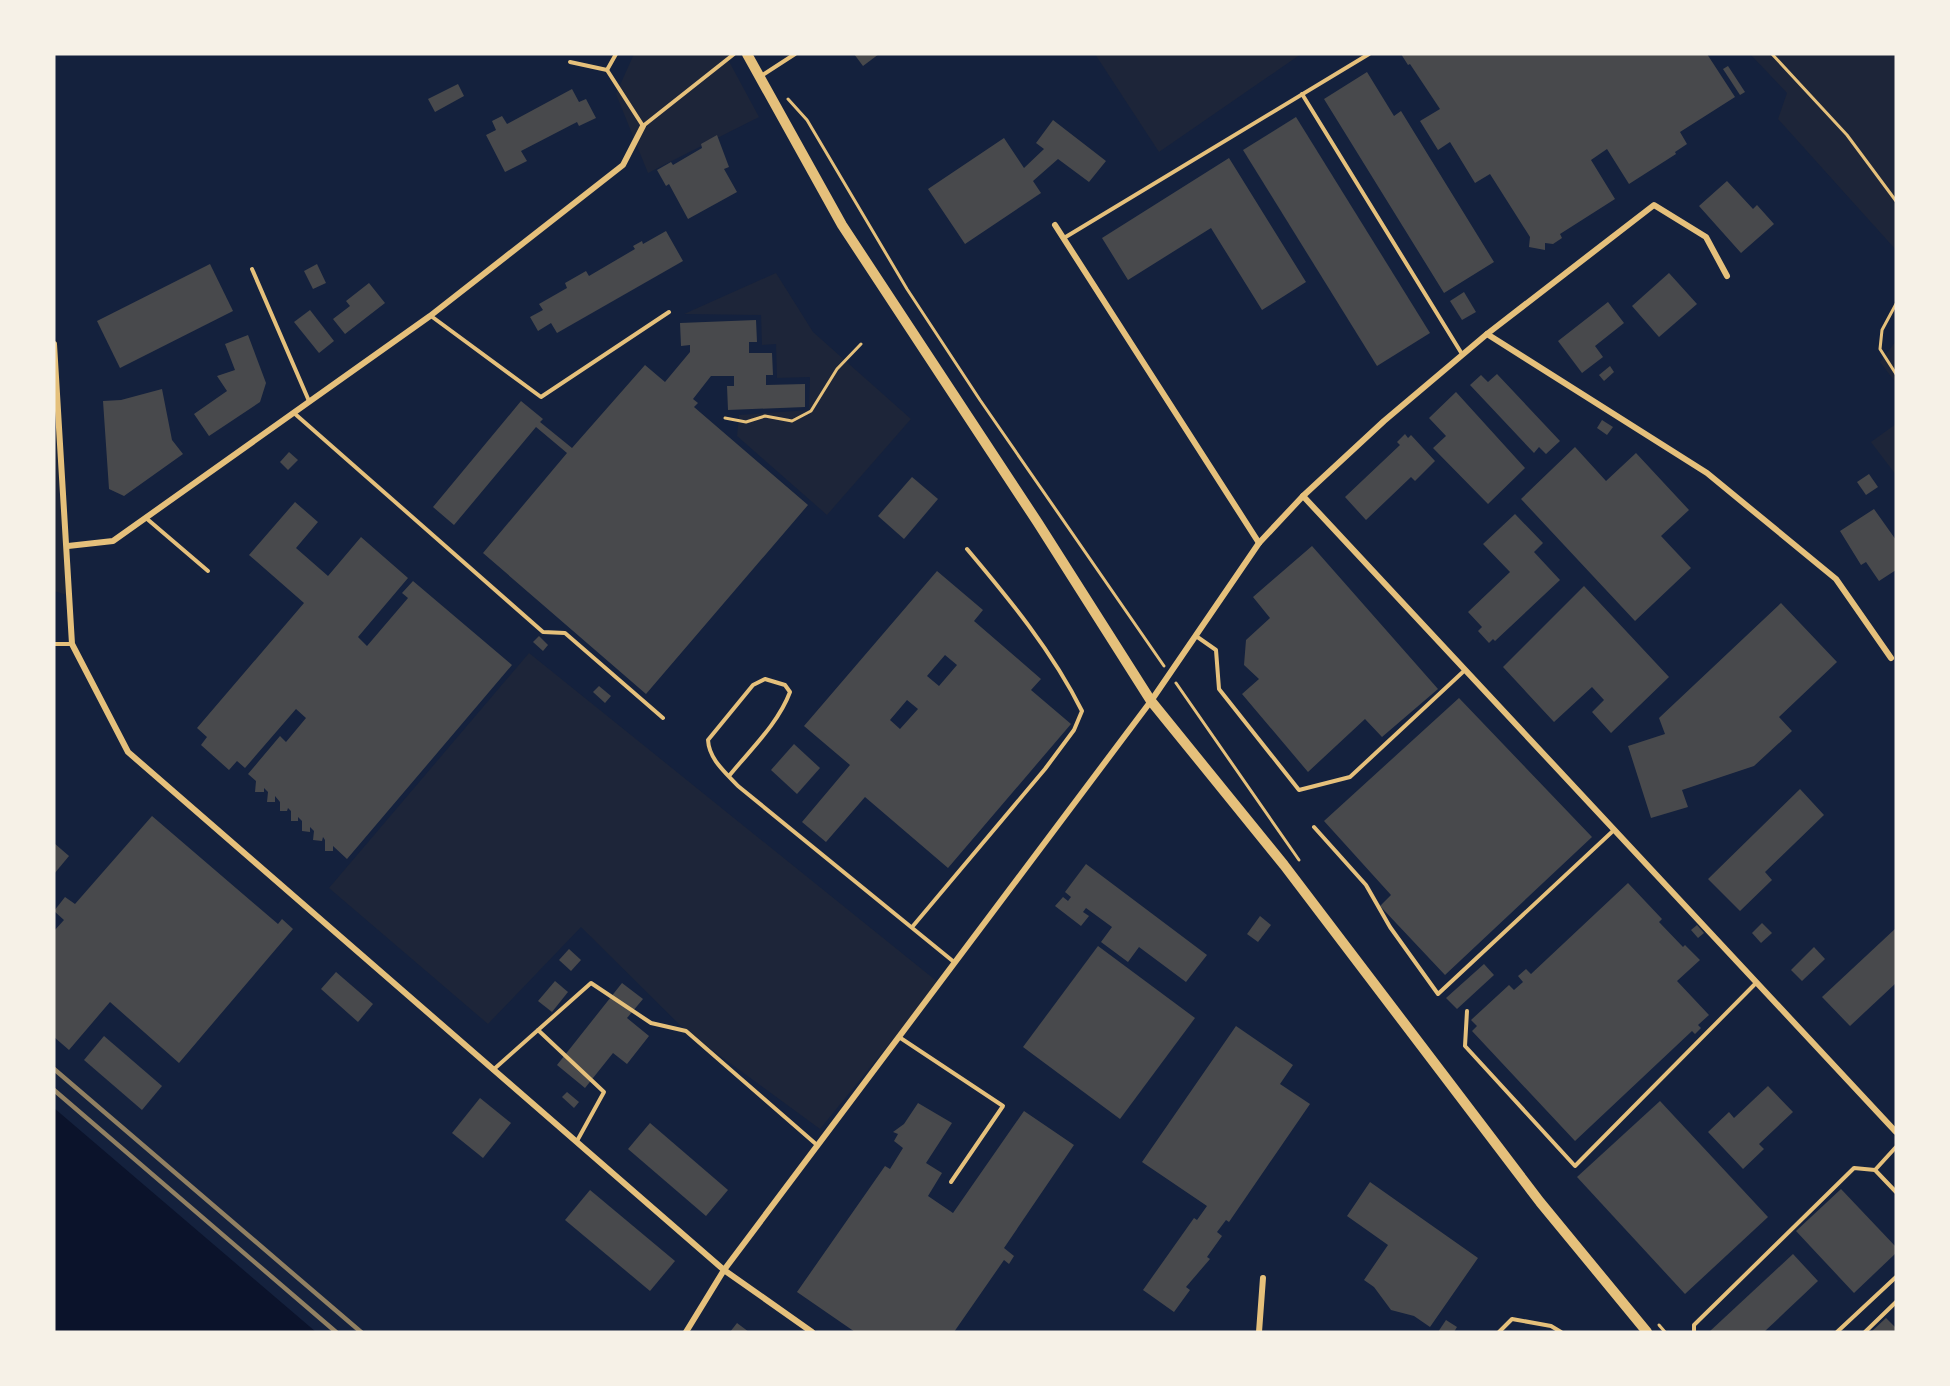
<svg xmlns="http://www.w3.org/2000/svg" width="1950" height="1386" font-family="Georgia,serif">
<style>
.green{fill:#1d2539}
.water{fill:#0b132b}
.building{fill:#48494c;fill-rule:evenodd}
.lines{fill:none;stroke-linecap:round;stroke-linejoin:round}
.path{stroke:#e5c07b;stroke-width:3}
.service{stroke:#e5c07b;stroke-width:4}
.minor{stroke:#e5c07b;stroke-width:6}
.secondary{stroke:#e5c07b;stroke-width:10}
.rail{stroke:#918062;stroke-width:4.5}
</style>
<rect width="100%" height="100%" fill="#14213d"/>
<!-- green -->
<g class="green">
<path d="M634 54H725L759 117 648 173 616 94Z"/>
<path d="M1095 54H1301L1159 152Z"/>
<path d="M1750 54H1896V250L1778 119 1787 93Z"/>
<path d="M776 273 813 332 911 419 827 515 737 436 739 415 809 410 810 377 777 378 776 344 762 345 761 315 684 314Z"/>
<path d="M1896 341V383L1880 362Z"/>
<path d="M54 344 70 596 54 591Z"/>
<path d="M1896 424V475L1871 442Z"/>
<path d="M529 653 939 983 820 1129 686 1031 581 927 488 1024 329 888Z"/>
</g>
<!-- water -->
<path class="water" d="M54 1108 316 1332H54Z"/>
<!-- building -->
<g class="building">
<path d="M854 54H879L863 66Z"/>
<path d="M1401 54H1707L1735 97 1680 132 1687 144 1675 152 1676 154 1629 184 1607 149 1591 160 1615 199 1560 234 1562 238 1553 244 1545 243V250L1529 247 1530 237 1490 174 1475 183 1450 142 1438 150 1420 121 1440 109 1410 64 1408 65Z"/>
<path d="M1728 66 1745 92 1740 95 1723 69Z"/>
<path d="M1367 72 1394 116 1401 111 1494 262 1444 293 1324 99Z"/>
<path d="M458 84 464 96 435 112 428 99Z"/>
<path d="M572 89 579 102 586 99 596 118 579 126 577 122 521 151 527 161 505 172 486 135 496 130 492 121 502 116 507 124Z"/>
<path d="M1296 117 1430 333 1377 366 1243 150Z"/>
<path d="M1053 120 1106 161 1089 182 1058 159 1033 181 1041 193 965 244 928 189 1004 138 1024 168 1044 149 1036 143Z"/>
<path d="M717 135 729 167 724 169 737 192 688 219 669 184 666 186 657 170 671 162 673 165 702 148 701 144Z"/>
<path d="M1229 158 1306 282 1262 310 1211 228 1128 280 1102 238Z"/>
<path d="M1727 181 1753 209 1757 205 1774 224 1741 253 1699 206Z"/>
<path d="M666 231 683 261 557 333 551 323 538 331 530 317 543 310 539 304 567 288 565 283 586 271 589 276 635 249 633 246 642 241 643 244Z"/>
<path d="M210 264 233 311 120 368 97 321Z"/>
<path d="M317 264 326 283 313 289 304 271Z"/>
<path d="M1669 273 1697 304 1659 337 1632 306Z"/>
<path d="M369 283 385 303 345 334 333 319 350 306 346 301Z"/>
<path d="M1464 292 1476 312 1462 320 1450 301Z"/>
<path d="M1608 302 1624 323 1595 346 1603 357 1582 373 1558 341Z"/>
<path d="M310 310 334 341 319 353 294 322Z"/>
<path d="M756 320 757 342H749V353H772L773 375H766V385L805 384V407L728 410 727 386H734V376H711L693 399 698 403 694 407 808 505 646 694 483 553 567 453 536 427 454 525 433 507 521 401 543 419 540 422 572 448 645 365 665 382 690 352V345L681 346 680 323Z"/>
<path d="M248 335 266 383 260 402 209 436 194 414 227 391 217 376 235 370 225 344Z"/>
<path d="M1610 366 1614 372 1604 381 1599 375Z"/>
<path d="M1497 374 1560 441 1546 454 1539 447 1534 453 1470 385 1481 375 1488 382Z"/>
<path d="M162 389 172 440 183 454 124 496 109 489 103 401 121 400Z"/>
<path d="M1456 392 1525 468 1488 504 1433 448 1446 436 1429 418Z"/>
<path d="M1602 420 1613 427 1607 435 1597 428Z"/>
<path d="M1405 434 1408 438 1411 435 1435 461 1415 481 1411 477 1366 520 1345 497 1400 445 1397 442Z"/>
<path d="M1575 447 1606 481 1636 453 1689 510 1661 536 1691 568 1635 621 1521 499Z"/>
<path d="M289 452 298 460 288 470 280 462Z"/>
<path d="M1869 474 1878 487 1866 495 1857 482Z"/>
<path d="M912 477 938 499 904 539 878 516Z"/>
<path d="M295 502 318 522 296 548 328 576 361 537 408 578 358 637 367 646 408 598 402 593 413 581 512 665 347 859 333 846V851H325V840L323 837 322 841 313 840 314 831 310 827V832L302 831V821L298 817V821H291V811L288 808 287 811H280V802L275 796V802H267L268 792 264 788V792H255L256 781 248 774 280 736 286 742 306 718 296 709 245 768 237 761 229 770 201 745 207 737 197 728 304 603 249 555Z"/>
<path d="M1874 509 1896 540V570L1879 581 1866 562 1861 565 1840 531Z"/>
<path d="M1515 514 1543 543 1534 552 1560 580 1495 641 1493 639 1489 643 1478 631 1482 627 1468 612 1510 572 1483 544Z"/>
<path d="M1312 546 1438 689 1382 737 1365 719 1308 772 1242 694 1259 679 1244 665 1246 640 1270 618 1253 597Z"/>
<path d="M937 571 983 610 974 621 1041 679 1031 690 1071 724 948 868 865 797 826 842 802 822 850 765 804 726ZM945 655 957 665 939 686 927 676ZM907 700 918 709 900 729 890 720Z"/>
<path d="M1584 586 1669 677 1611 733 1592 712 1604 700 1592 687 1554 722 1503 667Z"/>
<path d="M1781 603 1837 662 1779 717 1792 731 1754 766 1682 790 1688 807 1651 818 1628 746 1665 734 1659 718Z"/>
<path d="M539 636 548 645 543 651 533 642Z"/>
<path d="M599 686 611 696 605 703 593 692Z"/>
<path d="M1459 698 1592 837 1445 975 1380 906 1391 895 1324 821Z"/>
<path d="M794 744 820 768 797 794 771 770Z"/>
<path d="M1800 789 1824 815 1765 872 1772 880 1740 911 1708 879Z"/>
<path d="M152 816 278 924 282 919 293 929 179 1063 110 1002 69 1050 54 1037V931L64 920 54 911 65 897 75 904Z"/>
<path d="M54 843 69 856 54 874Z"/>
<path d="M1086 864 1207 955 1186 982 1139 947 1128 962 1101 942 1112 927 1086 908 1083 912 1089 916 1081 926 1055 906 1063 897 1068 901 1071 897 1065 892Z"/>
<path d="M1628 883 1662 919 1659 922 1683 947 1685 945 1700 960 1677 981 1709 1015 1698 1025 1701 1028 1695 1034 1692 1031 1575 1141 1472 1031 1477 1026 1471 1020 1509 985 1514 990 1523 982 1518 976 1526 969 1531 974Z"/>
<path d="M1260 916 1271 925 1258 942 1247 934Z"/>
<path d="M1762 923 1772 933 1761 943 1752 933Z"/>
<path d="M1697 925 1704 933 1698 938 1691 930Z"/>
<path d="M1896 928V983L1850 1026 1822 997Z"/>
<path d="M1098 946 1195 1018 1120 1119 1023 1047Z"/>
<path d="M1814 947 1825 959 1802 981 1791 970Z"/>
<path d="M569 949 581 960 571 971 559 960Z"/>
<path d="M1484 964 1494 975 1457 1009 1446 998Z"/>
<path d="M336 972 373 1004 358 1022 321 989Z"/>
<path d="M555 981 568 992 552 1012 538 1001Z"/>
<path d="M622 983 643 999 627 1018 649 1036 627 1064 613 1053 585 1088 557 1065Z"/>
<path d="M1236 1026 1293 1065 1280 1084 1310 1104 1229 1222 1226 1220 1217 1232 1222 1236 1207 1257 1210 1259 1186 1287 1190 1290 1174 1312 1143 1290 1194 1218 1197 1220 1207 1206 1142 1162Z"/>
<path d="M104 1036 162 1086 142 1110 84 1060Z"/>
<path d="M1768 1086 1793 1112 1759 1144 1764 1149 1743 1169 1708 1132 1729 1112 1734 1118Z"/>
<path d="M567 1092 579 1102 574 1108 562 1097Z"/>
<path d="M480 1098 511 1123 483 1158 452 1133Z"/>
<path d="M1660 1101 1768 1217 1685 1294 1577 1177Z"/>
<path d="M918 1103 952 1123 926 1163 942 1173 928 1196 953 1213 1024 1111 1074 1145 1004 1248 1014 1256 1009 1264 1004 1260 954 1332H855L797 1292 885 1166 890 1169 903 1148 894 1141 898 1134 893 1132 904 1124Z"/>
<path d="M650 1123 728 1190 706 1216 628 1149Z"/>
<path d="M1370 1182 1478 1258 1430 1327 1414 1316 1391 1310 1374 1287 1364 1280 1388 1245 1347 1216Z"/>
<path d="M1841 1189 1896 1247V1253L1854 1293 1796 1231Z"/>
<path d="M590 1190 675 1261 650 1291 565 1220Z"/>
<path d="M1793 1254 1818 1281 1764 1332H1709Z"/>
<path d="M1886 1318 1896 1328V1332H1871Z"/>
<path d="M1446 1320 1457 1327 1454 1332H1438Z"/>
<path d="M737 1323 749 1332H730Z"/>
</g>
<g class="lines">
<!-- path -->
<g class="path">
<path d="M1772 54 1847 135 1896 201"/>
<path d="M788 99 807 120 907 289 980 400 1164 666"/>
<path d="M1896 304 1882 330 1880 349 1896 374"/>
<path d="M725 418 746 422 765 416 792 421 811 411 837 369 861 344"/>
<path d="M1176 683 1299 860"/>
<path d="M1659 1325 1665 1332"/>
</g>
<!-- service -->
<g class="service">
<path d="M570 62 607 70 643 126 734 54"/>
<path d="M607 70 616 54"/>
<path d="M761 76 795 54"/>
<path d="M1302 94 1462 354"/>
<path d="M1064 238 1369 54"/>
<path d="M252 269 309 401"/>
<path d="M431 316 541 397 669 312"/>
<path d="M294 413 543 632 565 633 663 718"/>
<path d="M146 518 208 571"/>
<path d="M1196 636 1216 650 1219 689 1299 790 1350 777 1465 670"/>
<path d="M54 644H71"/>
<path d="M729 776C750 750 778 724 790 692L785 685 765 679 753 685 708 740C709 759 725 772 738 786L954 962"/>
<path d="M1314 827 1366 885 1390 927 1438 994 1614 830"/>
<path d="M913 926 1045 769 1074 730 1082 711C1052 651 1010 600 967 549"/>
<path d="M1467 1011 1465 1046 1575 1166 1756 983"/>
<path d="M538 1030 604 1092 577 1141"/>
<path d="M899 1037 1003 1106 951 1182"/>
<path d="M493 1070 591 983 651 1023 686 1031 817 1145"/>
<path d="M1875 1170 1896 1147"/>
<path d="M1499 1332 1512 1319 1551 1326 1561 1332"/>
<path d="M1694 1332V1325L1854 1168 1875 1170 1896 1192"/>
<path d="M1837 1332 1896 1277"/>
<path d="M1865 1332 1896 1302"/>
</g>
<!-- minor -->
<g class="minor">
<path d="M1055 225 1259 543"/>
<path d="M1487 334 1707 473 1836 579 1891 658"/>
<path d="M54 344 72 644 128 752 724 1270 1151 701 1259 543 1303 496 1384 421 1487 334 1654 205 1706 237 1727 276"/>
<path d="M1303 496 1896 1132"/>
<path d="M68 546 113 541 430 316 623 165 643 126"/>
<path d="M686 1332 724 1270 812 1332"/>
<path d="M1259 1332 1263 1278"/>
</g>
<!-- secondary -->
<path class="secondary" d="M747 54 842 225 1038 523 1151 701 1284 865 1540 1202 1647 1332"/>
<!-- rail -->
<g class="rail">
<path d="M54 1069 361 1332"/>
<path d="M54 1090 336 1332"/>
</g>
</g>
<!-- border -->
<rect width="1950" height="1386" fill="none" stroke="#f6f1e7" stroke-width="111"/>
</svg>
